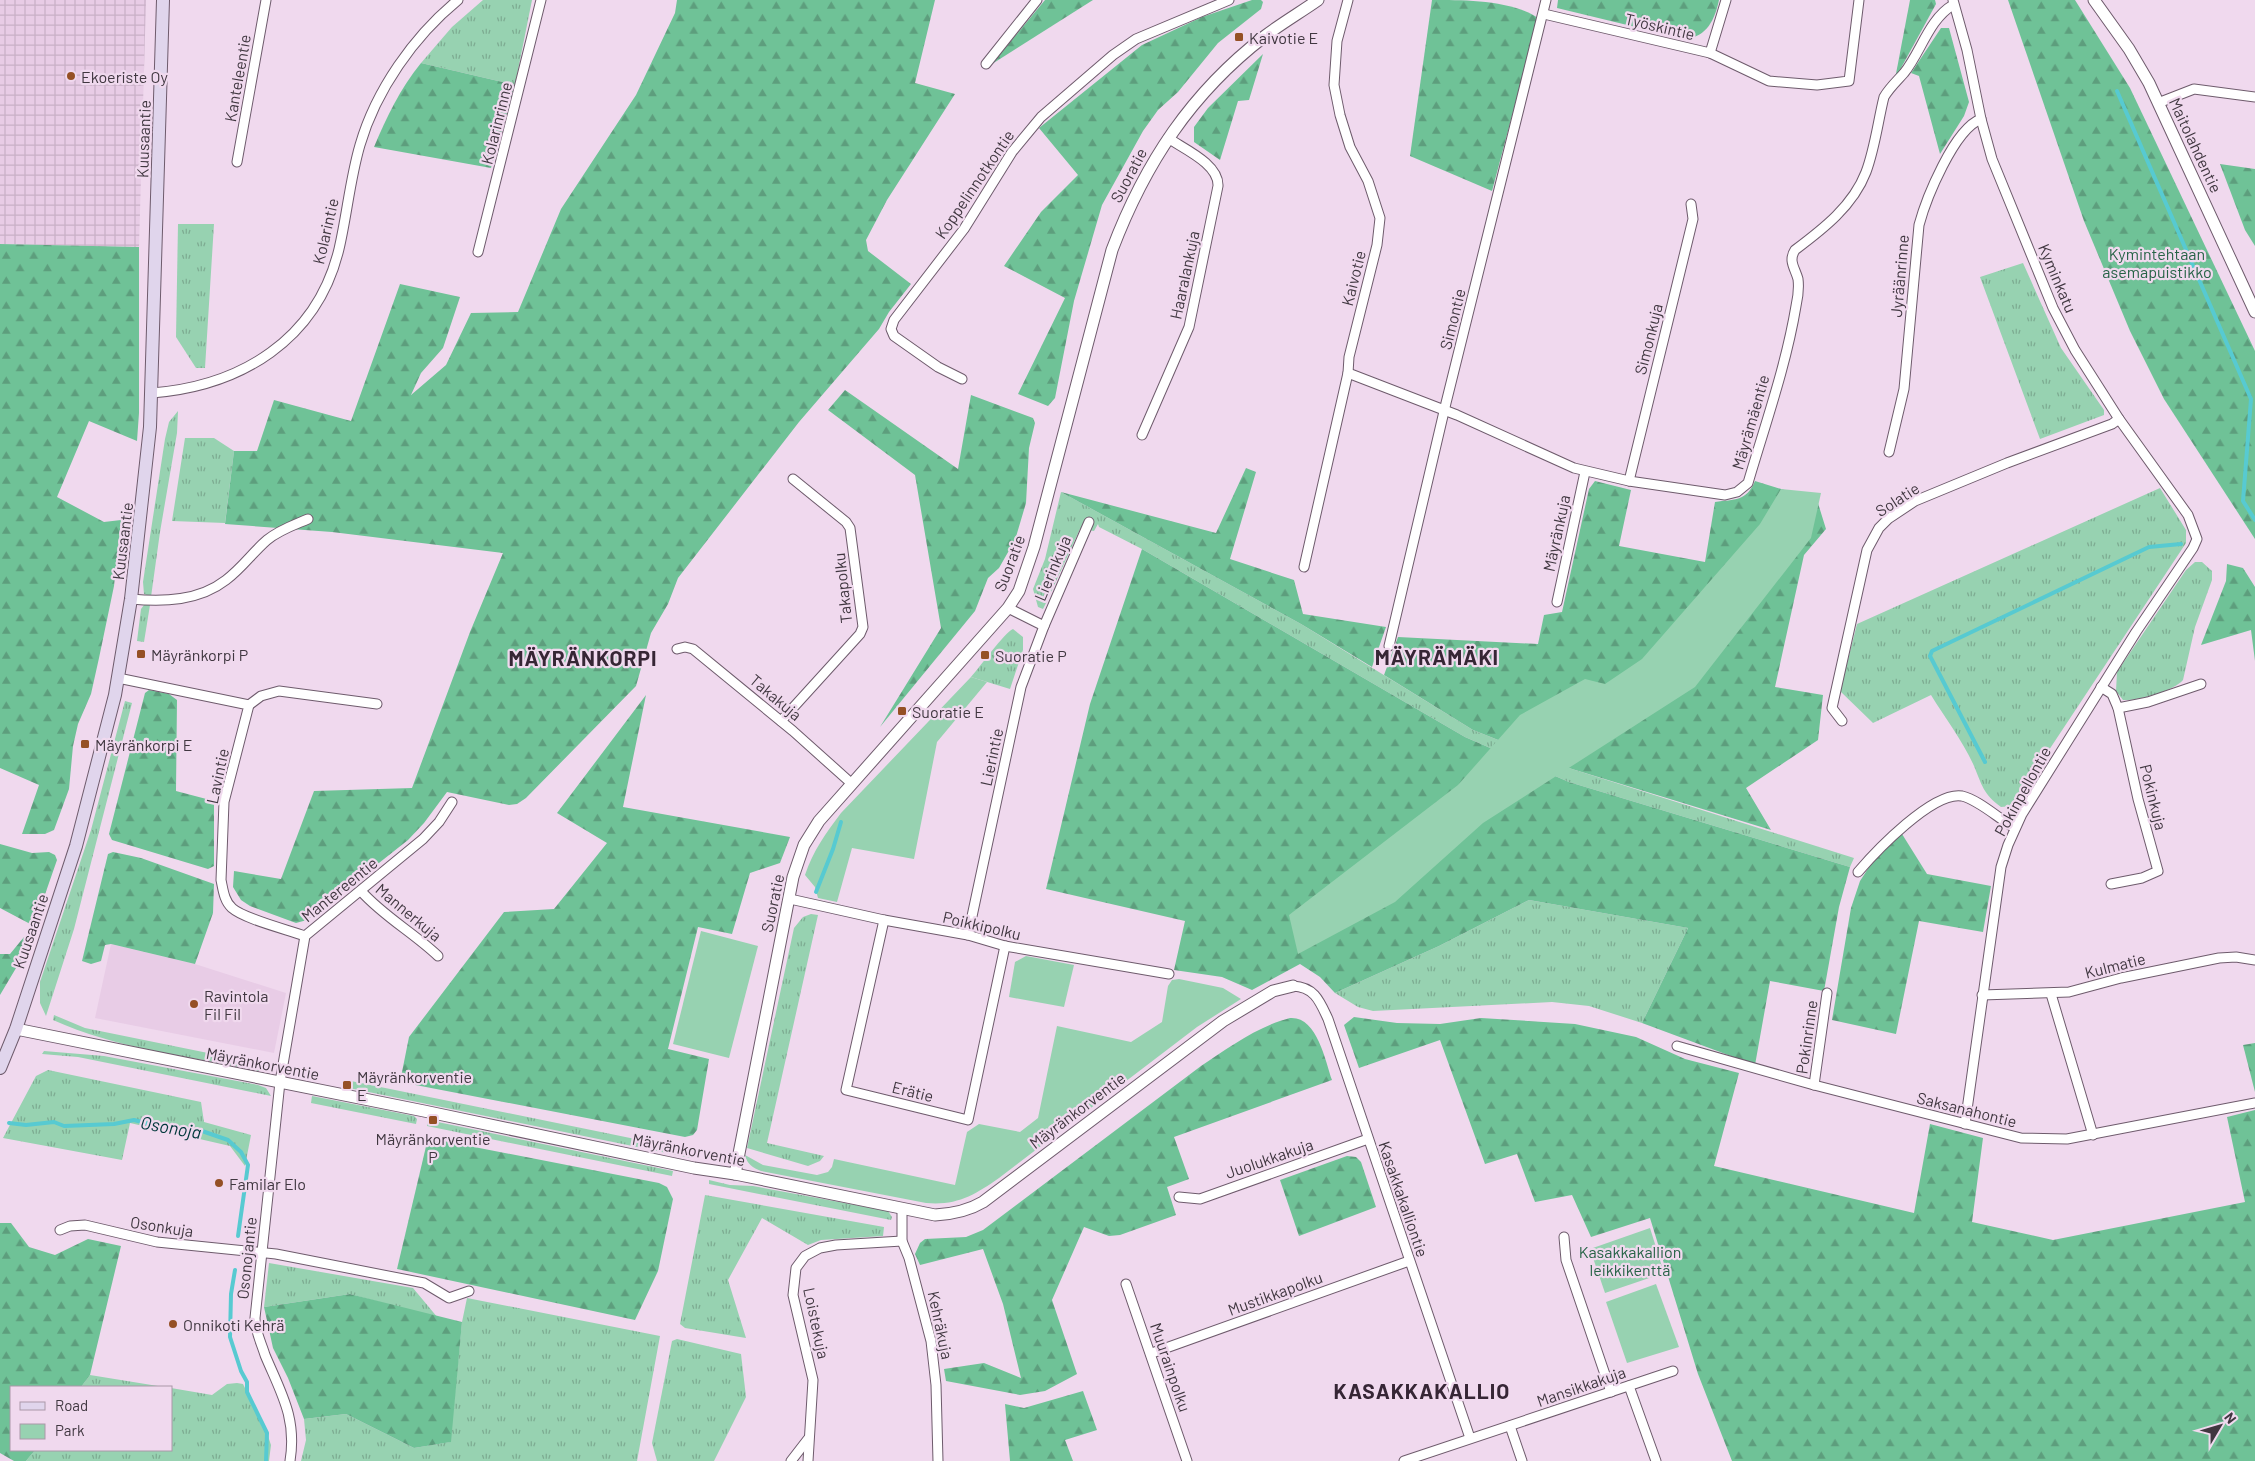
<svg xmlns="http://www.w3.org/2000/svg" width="2255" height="1461" font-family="Barlow,sans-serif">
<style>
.built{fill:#e8cce6}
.industrial{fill:url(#industrial-grid)}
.grass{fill:url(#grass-tufts)}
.forest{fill:url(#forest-firs)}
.park{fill:#97d2b1}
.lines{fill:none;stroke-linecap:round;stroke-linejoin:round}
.stream{stroke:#57cad1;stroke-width:4}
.minor-casing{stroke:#6e5b6c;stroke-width:11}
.tertiary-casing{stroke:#6e5b6c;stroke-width:13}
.secondary-casing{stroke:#6e5b6c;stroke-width:14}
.minor{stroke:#fff;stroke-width:9}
.tertiary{stroke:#fff;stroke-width:11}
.secondary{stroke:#e0d5ec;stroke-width:12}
.poi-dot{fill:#955025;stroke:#f0d9ee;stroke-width:2}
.labels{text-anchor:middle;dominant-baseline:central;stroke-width:4.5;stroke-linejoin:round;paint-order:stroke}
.street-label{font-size:16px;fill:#403740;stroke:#f0d9ee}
.poi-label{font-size:16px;fill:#403740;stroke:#f0d9ee;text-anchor:start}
.park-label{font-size:16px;fill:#266346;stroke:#f0d9ee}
.water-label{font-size:18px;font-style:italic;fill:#00383b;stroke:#f0d9ee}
.district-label{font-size:21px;font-weight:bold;letter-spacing:1px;fill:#362635;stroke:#f0d9ee}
</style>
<defs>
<pattern id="industrial-grid" width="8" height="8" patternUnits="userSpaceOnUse" patternTransform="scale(1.25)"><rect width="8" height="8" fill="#e8cce6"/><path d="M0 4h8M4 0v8" fill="none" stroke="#c8b0c6"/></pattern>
<pattern id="grass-tufts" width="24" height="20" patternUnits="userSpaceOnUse" patternTransform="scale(1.25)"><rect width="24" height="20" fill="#97d2b1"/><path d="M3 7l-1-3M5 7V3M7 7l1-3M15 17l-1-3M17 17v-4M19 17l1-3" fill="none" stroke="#7dab91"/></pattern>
<pattern id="forest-firs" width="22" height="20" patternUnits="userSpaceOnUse" patternTransform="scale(1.25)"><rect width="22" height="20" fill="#6fc297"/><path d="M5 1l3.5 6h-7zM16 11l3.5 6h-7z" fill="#5d9e7d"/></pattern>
</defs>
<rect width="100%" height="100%" fill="#f0d9ee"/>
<!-- built -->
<path class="built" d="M111 944 195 964 286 993 274 1053 95 1018Z"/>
<!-- industrial -->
<path class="industrial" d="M0 0H146L139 247 0 244Z"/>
<!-- grass -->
<g class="grass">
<path d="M483 0H532L515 85 421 63 452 27Z"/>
<path d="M178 224H214L205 368H196L176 337Z"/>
<path d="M2023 263 2061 348 2104 410V415L2040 439 1980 277Z"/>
<path d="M178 411 177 433 160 532 151 597 144 594 143 582 165 439 169 422Z"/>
<path d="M185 438H214L234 451 225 523 172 521Z"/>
<path d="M2160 488 2186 530V543L2047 753 2019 799 2012 806 2001 807C1983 794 1982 785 1974 766 1963 741 1945 718 1931 695L1873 723 1840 691 1857 624Z"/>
<path d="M1061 492 1301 624 1473 730 1572 769 1854 858 1850 867 1569 782 1465 737 1142 549 1099 527 1098 524 1094 531 1080 529 1046 603 1043 609 1038 607 1033 589 1045 559Z"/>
<path d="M2195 562H2202L2212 571V580L2195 627 2183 680C2174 691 2137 701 2123 700L2116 691 2117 672 2186 570Z"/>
<path d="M144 605H150L144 642 137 641 141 609Z"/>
<path d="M1013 629 1023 637V650L1010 689 971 677C980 667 1004 633 1013 629Z"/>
<path d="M125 701 132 703 74 929 46 1016 40 1003V982L91 830Z"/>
<path d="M1529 900 1688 928 1642 1023 1589 1006 1552 1002 1373 1011 1358 1007 1335 993 1439 946Z"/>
<path d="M811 914 818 915 767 1143 824 1156 820 1161 808 1166 747 1148 794 928 803 917Z"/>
<path d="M54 1015 85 1028 272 1066 264 1070 259 1071C191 1056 116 1049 53 1020Z"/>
<path d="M44 1051 104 1056 258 1085 266 1088 271 1096 78 1057 42 1054Z"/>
<path d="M48 1070 201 1102 204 1122 251 1135 245 1166 230 1146 130 1123 122 1160 3 1138 36 1076Z"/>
<path d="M351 1081 689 1150 691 1158 349 1088Z"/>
<path d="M312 1096 414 1116 417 1119 416 1124 311 1103Z"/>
<path d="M428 1120 673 1171 672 1176 427 1126Z"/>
<path d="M709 1180 730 1185 753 1186 888 1211 892 1217 891 1220 709 1184Z"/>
<path d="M705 1195 884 1227 883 1236 821 1240 808 1245 762 1218 728 1280 746 1338 685 1328 680 1324Z"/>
<path d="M269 1263 413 1288 438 1318 350 1294 264 1307Z"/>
<path d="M467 1298 660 1336 637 1461H301L306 1440 304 1419 346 1414 414 1448 450 1442 462 1322Z"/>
<path d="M677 1339 741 1354 746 1397 714 1461H657L652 1443 672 1341Z"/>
<path d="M90 1375 164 1387H81Z"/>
<path d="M237 1383 243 1384 267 1433 271 1445 269 1461H26L35 1450H171V1388L212 1395 227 1384Z"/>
</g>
<!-- forest -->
<g class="forest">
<path d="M677 0H935L915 83 955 94 887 200 866 240 868 251 911 284 889 312 879 329 799 422 678 578 668 604 651 633 636 686 526 798 517 804 509 805 447 792 424 823 408 840 307 920 296 923 250 906 241 900 233 887 234 871 281 879 314 791 412 788 470 632 503 553 332 532 225 524 234 451H257L274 400 351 421 400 284 460 297 443 348 421 373 411 395 446 365 471 313 518 312 561 209 636 95 675 13Z"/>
<path d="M1045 0H1093L992 64Z"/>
<path d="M1252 0H1261L1263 2 1261 9 1218 43 1178 92 1158 110 1143 131 1102 205 1074 301 1055 398 1048 406 1018 394 1065 298 1004 266 1041 212 1078 175 1039 128 1142 45 1202 17Z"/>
<path d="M1432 0C1465 0 1511 0 1538 18L1492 191 1410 156Z"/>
<path d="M1558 0H1719C1715 19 1707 37 1685 39L1557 8Z"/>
<path d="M1910 0H1935L1936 4 1895 79Z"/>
<path d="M2008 0H2075L2130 88 2255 351V539L2164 399 2130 331 2084 221Z"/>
<path d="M1941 28H1949L1969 102 1964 116 1940 154 1919 76 1911 73Z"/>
<path d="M1263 54 1249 100 1238 101 1220 160 1194 142V127L1208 108Z"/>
<path d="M421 63 515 85 491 168 374 147C387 116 400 89 421 63Z"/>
<path d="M2220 164 2255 169V246L2245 230Z"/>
<path d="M0 244 139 247V413L137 441 89 421 57 497 104 522 121 520 114 586 99 658 91 694 78 724 73 746 69 789 54 830 45 834H22L39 785 0 768Z"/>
<path d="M845 390 958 469 971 395 1033 418 1035 423 1029 448 1026 503 1015 540 999 568 988 578 975 611 880 727 941 628 915 475 828 410Z"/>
<path d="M1246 468 1256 472 1230 559 1294 580 1303 614 1386 627 1372 667 1301 624 1061 492 1216 533Z"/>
<path d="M1595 481 1631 490 1619 546 1705 562 1715 502C1735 499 1746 502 1755 481L1817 500 1826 529 1804 555 1775 687 1823 695 1818 740 1746 788 1771 830 1572 769 1473 730 1384 675 1398 637 1538 644 1544 615 1562 612 1589 489Z"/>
<path d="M1142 549 1465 737 1569 782 1850 867 1839 907 1824 991 1770 981 1755 1065 1642 1023 1688 928 1529 900 1439 946 1335 993 1320 977 1300 964 1252 990 1222 977 1174 970 1185 921 1046 889 1090 704Z"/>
<path d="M2227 564 2243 568 2255 587V661L2251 630 2201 645 2226 581Z"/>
<path d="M149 690 169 694 177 700 176 791 214 801V866L208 869 112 840 109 834 145 693Z"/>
<path d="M646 695 623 807 790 837 780 863 750 873 732 934 698 927 668 1049 709 1059 697 1130 693 1135 685 1137 400 1082 409 1037 504 912 554 909 607 843 557 813Z"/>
<path d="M1902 834 1927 874 1991 886 1983 932 1919 921 1896 1034 1832 1020 1851 908 1860 881 1873 861Z"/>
<path d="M0 844 32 853 49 852 55 855 57 860 34 926 0 908Z"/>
<path d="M113 852 141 858 214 884 213 913 195 964 111 944 105 945 101 961 91 964 82 961 108 854Z"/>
<path d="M31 933 22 958 0 995V954H10L24 937Z"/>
<path d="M1354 1017 1397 1023 1440 1024 1481 1018 1575 1024 1636 1037 1685 1059 1739 1073 1714 1166 1914 1213 1930 1124 1983 1138 1972 1222 2053 1240 2245 1202 2227 1117 2255 1110V1461H1732L1698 1374 1650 1218 1591 1237 1572 1195 1535 1202 1517 1154 1485 1164 1440 1040 1359 1068 1344 1025Z"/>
<path d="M1290 1018C1317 1016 1325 1060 1332 1080L1174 1137 1189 1179 1167 1187 1176 1215 1120 1235 1109 1236 1084 1227 1052 1300 1077 1374 1045 1391 1020 1395 946 1381 944 1369 984 1363 1021 1378 1003 1304 983 1249 920 1265 915 1254 920 1243 925 1239 966 1237 983 1230 1201 1066C1228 1048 1258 1026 1290 1018Z"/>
<path d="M2255 1043V1092L2243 1045Z"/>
<path d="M428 1138 659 1183 667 1187 673 1199 658 1271 635 1320 397 1269Z"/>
<path d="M1347 1156 1356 1157 1361 1162 1376 1207 1299 1236 1280 1180Z"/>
<path d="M0 1223H11L29 1247 55 1255 88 1239 121 1246 90 1375 81 1387H11V1450H35L26 1461H14L0 1453Z"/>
<path d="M350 1294 462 1322 451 1442 414 1448 346 1414 304 1419 288 1378 273 1348 264 1307Z"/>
<path d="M1083 1391 1097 1430 1065 1440 1073 1461H1010L1005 1404 1024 1408Z"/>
</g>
<!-- park -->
<g class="park">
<path d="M1781 489 1821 493 1811 538 1695 687 1483 823 1395 902 1298 954 1289 915 1458 785 1520 715 1585 679 1605 684 1642 659 1760 524Z"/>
<path d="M971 677 987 682 937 742 914 859 852 848 837 902 818 898 815 887 805 875C813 851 826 833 841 813Z"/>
<path d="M701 931 758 946 729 1058 673 1044Z"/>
<path d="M1026 956 1074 965 1064 1007 1009 997 1015 962Z"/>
<path d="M1179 979 1223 988 1241 999 1197 1027 999 1178C975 1195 956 1206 926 1203L761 1171C753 1168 747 1164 745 1155L763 1165 817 1175 828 1172 832 1167 834 1159 955 1185 967 1132 979 1124 1020 1132 1038 1118 1057 1026 1131 1042 1162 1022 1168 986 1172 980Z"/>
<path d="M1650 1228 1664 1273 1605 1293 1590 1249Z"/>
<path d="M1656 1284 1679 1347 1627 1363 1606 1302Z"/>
</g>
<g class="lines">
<!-- stream -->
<g class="stream">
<path d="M2117 91 2251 399 2243 501 2255 520"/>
<path d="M1985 762 1930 656 1932 651 2149 547 2181 544"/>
<path d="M816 892 833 849 841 822"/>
<path d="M9 1123 26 1125 54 1122 64 1126 114 1124 134 1120 161 1127 202 1131 228 1140 241 1152 248 1165 238 1236"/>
<path d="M235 1270 231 1294 230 1337 241 1371 247 1382V1392L267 1433 266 1461"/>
</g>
<!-- minor casing -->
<g class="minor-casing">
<g id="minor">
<path d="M1953 0 1967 50 1981 119 1992 159 2053 308 2075 350 2119 419 2188 515 2197 539 2193 548 2136 632 2022 814 2008 845 2001 867 1965 1124"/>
<path d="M1544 14 1710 53 1769 81 1817 85 1849 81 1859 0"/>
<path d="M1710 53 1726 0"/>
<path d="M986 64 1037 0"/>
<path d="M2158 103 2194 89 2255 97"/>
<path d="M237 162 266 0"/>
<path d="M478 252 541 0"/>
<path d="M1348 373 1457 415 1574 468 1629 481 1725 495 1737 492 1748 483C1765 425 1786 366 1796 306 1798 297 1799 287 1798 279 1795 268 1788 261 1795 250 1823 229 1853 206 1866 172 1875 148 1878 121 1884 97 1890 87 1897 81 1904 73 1921 52 1929 19 1953 5"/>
<path d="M962 379 938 367 894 336 891 329 894 320 964 229 1012 152 1041 117 1113 55 1136 39 1229 0"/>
<path d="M152 393C241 386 317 340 339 249 347 215 350 179 360 145 376 90 414 36 458 0"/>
<path d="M1142 435 1189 327 1218 186C1219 164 1184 149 1168 138"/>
<path d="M1889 452 1904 389 1919 225C1926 199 1954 129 1981 119"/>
<path d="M1629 481 1693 219 1691 204"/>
<path d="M1304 567 1348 373 1349 357 1377 245 1380 218 1368 181 1350 147 1340 115 1334 85 1337 41 1348 0"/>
<path d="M131 599C164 602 199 601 226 580 242 568 253 552 267 540 279 530 294 525 308 519"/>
<path d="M1557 602 1585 472"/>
<path d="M1044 626 1089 522"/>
<path d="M1389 646 1446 403 1546 0"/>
<path d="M677 649 685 647 693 649 793 731 851 783"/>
<path d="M118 678 249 705 224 802 221 880C223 889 224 901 232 908 244 919 289 930 305 936"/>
<path d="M2101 687 2112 694 2118 708 2138 799 2158 871 2142 878 2111 884"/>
<path d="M249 705 261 696 279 691 377 704"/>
<path d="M2118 708 2148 702 2201 684"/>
<path d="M781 721 860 634 863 627 850 528 846 522 793 479"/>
<path d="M1842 721 1832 708 1867 550 1879 528 1888 519 1915 501 2007 463 2112 424 2119 419"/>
<path d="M1858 872C1876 851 1933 791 1962 796 1979 800 1999 819 2015 828"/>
<path d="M361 891C383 916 414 933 438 956"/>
<path d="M790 899 884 920 968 935 1005 946 1169 974"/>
<path d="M884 920 846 1090 968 1120 1005 946"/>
<path d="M968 935 1021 687 1044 626 1008 608"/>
<path d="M1293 986C1315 987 1320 1002 1328 1019L1470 1438"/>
<path d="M2051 994 2093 1135"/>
<path d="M1982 995 2069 992 2121 978 2219 958 2236 957 2255 960"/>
<path d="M1677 1046 1814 1085 2021 1138 2067 1139 2255 1103"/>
<path d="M1814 1085 1827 993"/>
<path d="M1179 1197 1200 1199 1368 1139"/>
<path d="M902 1208V1241L909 1258 931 1341 936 1385 938 1461"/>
<path d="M60 1230 70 1226 85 1225 157 1242 276 1254 424 1283 449 1298 469 1291"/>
<path d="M1564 1237 1566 1260 1611 1392"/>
<path d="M1126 1284 1187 1461"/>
<path d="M1152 1353 1409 1261"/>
<path d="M1629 1386 1656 1461"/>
<path d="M1510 1426 1522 1461"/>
<path d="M290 1461C297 1418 281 1393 265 1355 261 1342 255 1331 255 1318L280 1082 305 936 423 839 439 822 452 802"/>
<path d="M791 1461 808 1439"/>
<path d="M808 1461 813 1380 793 1295 796 1268 805 1256 820 1248 836 1245 902 1241"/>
<path d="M1404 1461 1673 1371"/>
</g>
</g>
<!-- tertiary casing -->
<g class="tertiary-casing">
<g id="tertiary">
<path d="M2094 0 2129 49 2149 83 2255 312"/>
<path d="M16 1029 424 1111 694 1168 735 1174 935 1215C953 1214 968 1211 983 1202L1223 1021 1273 991 1293 986"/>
<path d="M735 1174 793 877 804 845 819 821 1008 608 1019 591 1034 547 1112 250C1145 163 1191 93 1265 36 1282 23 1301 12 1318 0"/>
</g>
</g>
<!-- secondary casing -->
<g class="secondary-casing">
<path id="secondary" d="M0 1068 16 1029 76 846 115 695 131 599 150 427 163 0"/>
</g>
<!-- minor -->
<use href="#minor" class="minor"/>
<!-- tertiary -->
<use href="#tertiary" class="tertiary"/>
<!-- secondary -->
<use href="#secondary" class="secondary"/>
</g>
<!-- markers -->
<g class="poi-dot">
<rect x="1234" y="32" width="10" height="10" rx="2.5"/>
<circle cx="71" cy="76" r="5"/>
<rect x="136" y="649" width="10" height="10" rx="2.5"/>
<rect x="980" y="650" width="10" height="10" rx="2.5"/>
<rect x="897" y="706" width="10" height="10" rx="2.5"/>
<rect x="80" y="739" width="10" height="10" rx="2.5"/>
<circle cx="194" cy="1004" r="5"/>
<rect x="342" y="1080" width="10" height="10" rx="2.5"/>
<rect x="428" y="1115" width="10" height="10" rx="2.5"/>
<circle cx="219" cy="1183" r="5"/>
<circle cx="173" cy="1324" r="5"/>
</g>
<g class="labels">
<!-- street labels -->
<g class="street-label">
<text transform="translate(1660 26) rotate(13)">Työskintie</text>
<text transform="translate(237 78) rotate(-80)">Kanteleentie</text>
<text transform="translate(496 123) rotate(-76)">Kolarinrinne</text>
<text transform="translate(143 139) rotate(-88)">Kuusaantie</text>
<text transform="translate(2196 145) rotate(65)">Maitolahdentie</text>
<text transform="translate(1128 175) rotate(-62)">Suoratie</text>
<text transform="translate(974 184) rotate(-56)">Koppelinnotkontie</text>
<text transform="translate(325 231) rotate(-77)">Kolarintie</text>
<text transform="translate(1184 275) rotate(-78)">Haaralankuja</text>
<text transform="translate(1899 276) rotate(-85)">Jyräänrinne</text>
<text transform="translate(1353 278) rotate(-76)">Kaivotie</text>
<text transform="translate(2058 278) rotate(67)">Kyminkatu</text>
<text transform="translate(1452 319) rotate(-76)">Simontie</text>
<text transform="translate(1648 339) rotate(-76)">Simonkuja</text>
<text transform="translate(1750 422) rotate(-74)">Mäyrämäentie</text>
<text transform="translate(1897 499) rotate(-33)">Solatie</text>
<text transform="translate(1556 533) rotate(-78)">Mäyränkuja</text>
<text transform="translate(122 541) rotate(-83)">Kuusaantie</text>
<text transform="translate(1009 563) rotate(-69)">Suoratie</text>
<text transform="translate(1052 568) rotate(-67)">Lierinkuja</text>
<text transform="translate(842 588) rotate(-96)">Takapolku</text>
<text transform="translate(776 697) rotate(40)">Takakuja</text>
<text transform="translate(991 757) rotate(-78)">Lierintie</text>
<text transform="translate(217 776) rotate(-78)">Lavintie</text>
<text transform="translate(2022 791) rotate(-61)">Pokinpellontie</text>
<text transform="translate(2154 797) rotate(76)">Pokinkuja</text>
<text transform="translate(339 889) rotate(-39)">Mantereentie</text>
<text transform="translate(772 903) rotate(-78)">Suoratie</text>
<text transform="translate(409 912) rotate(40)">Mannerkuja</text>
<text transform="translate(982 925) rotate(13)">Poikkipolku</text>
<text transform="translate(30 931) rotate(-71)">Kuusaantie</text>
<text transform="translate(2115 965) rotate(-14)">Kulmatie</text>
<text transform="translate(1806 1037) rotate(-82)">Pokinrinne</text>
<text transform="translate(263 1063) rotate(11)">Mäyränkorventie</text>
<text transform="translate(913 1091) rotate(14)">Erätie</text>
<text transform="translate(1967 1109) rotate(14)">Saksanahontie</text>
<text transform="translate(1077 1110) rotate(-37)">Mäyränkorventie</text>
<text transform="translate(689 1149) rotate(11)">Mäyränkorventie</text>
<text transform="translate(1269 1158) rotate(-19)">Juolukkakuja</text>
<text transform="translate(1404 1199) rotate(71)">Kasakkakalliontie</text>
<text transform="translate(162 1226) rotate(9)">Osonkuja</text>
<text transform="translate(246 1258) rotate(-84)">Osonojantie</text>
<text transform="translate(1275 1293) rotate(-20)">Mustikkapolku</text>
<text transform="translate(817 1323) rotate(78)">Loistekuja</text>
<text transform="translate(941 1325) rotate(78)">Kehräkuja</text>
<text transform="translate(1171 1367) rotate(71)">Muurainpolku</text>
<text transform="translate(1581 1386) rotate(-19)">Mansikkakuja</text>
</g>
<!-- poi labels -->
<g class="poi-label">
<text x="1249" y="37">Kaivotie E</text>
<text x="81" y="76">Ekoeriste Oy</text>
<text x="151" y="654">Mäyränkorpi P</text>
<text x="995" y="655">Suoratie P</text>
<text x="912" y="711">Suoratie E</text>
<text x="95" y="744">Mäyränkorpi E</text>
<text x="204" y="995">Ravintola<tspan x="204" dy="18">Fil Fil</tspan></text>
<text x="357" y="1076">Mäyränkorventie<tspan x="357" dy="18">E</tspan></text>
<text x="433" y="1138" text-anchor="middle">Mäyränkorventie<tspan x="433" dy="18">P</tspan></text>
<text x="229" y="1183">Familar Elo</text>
<text x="183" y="1324">Onnikoti Kehrä</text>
</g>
<!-- park labels -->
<g class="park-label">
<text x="2157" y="253">Kymintehtaan<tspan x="2157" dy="18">asemapuistikko</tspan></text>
<text x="1630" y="1251">Kasakkakallion<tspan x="1630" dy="18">leikkikenttä</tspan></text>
</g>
<!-- water labels -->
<g class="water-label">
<text transform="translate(171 1127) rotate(10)">Osonoja</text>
</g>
<!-- district labels -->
<g class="district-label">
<text x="1437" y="656">MÄYRÄMÄKI</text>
<text x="583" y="657">MÄYRÄNKORPI</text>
<text x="1422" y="1390">KASAKKAKALLIO</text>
</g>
</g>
<!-- legend -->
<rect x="10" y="1386" width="162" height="65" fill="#f0d9ee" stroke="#aa98a8"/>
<rect x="20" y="1402" width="25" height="8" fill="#e0d5ec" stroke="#aa98a8"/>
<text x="55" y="1411" font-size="15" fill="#403740">Road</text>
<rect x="20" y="1424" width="25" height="15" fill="#97d2b1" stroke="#aa98a8"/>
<text x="55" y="1436" font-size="15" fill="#403740">Park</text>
<!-- north arrow -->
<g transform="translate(2220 1426) rotate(52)" stroke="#f0d9ee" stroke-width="4" paint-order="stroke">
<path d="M0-4L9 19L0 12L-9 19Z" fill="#403740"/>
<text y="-8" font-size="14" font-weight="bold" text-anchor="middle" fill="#403740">N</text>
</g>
</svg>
